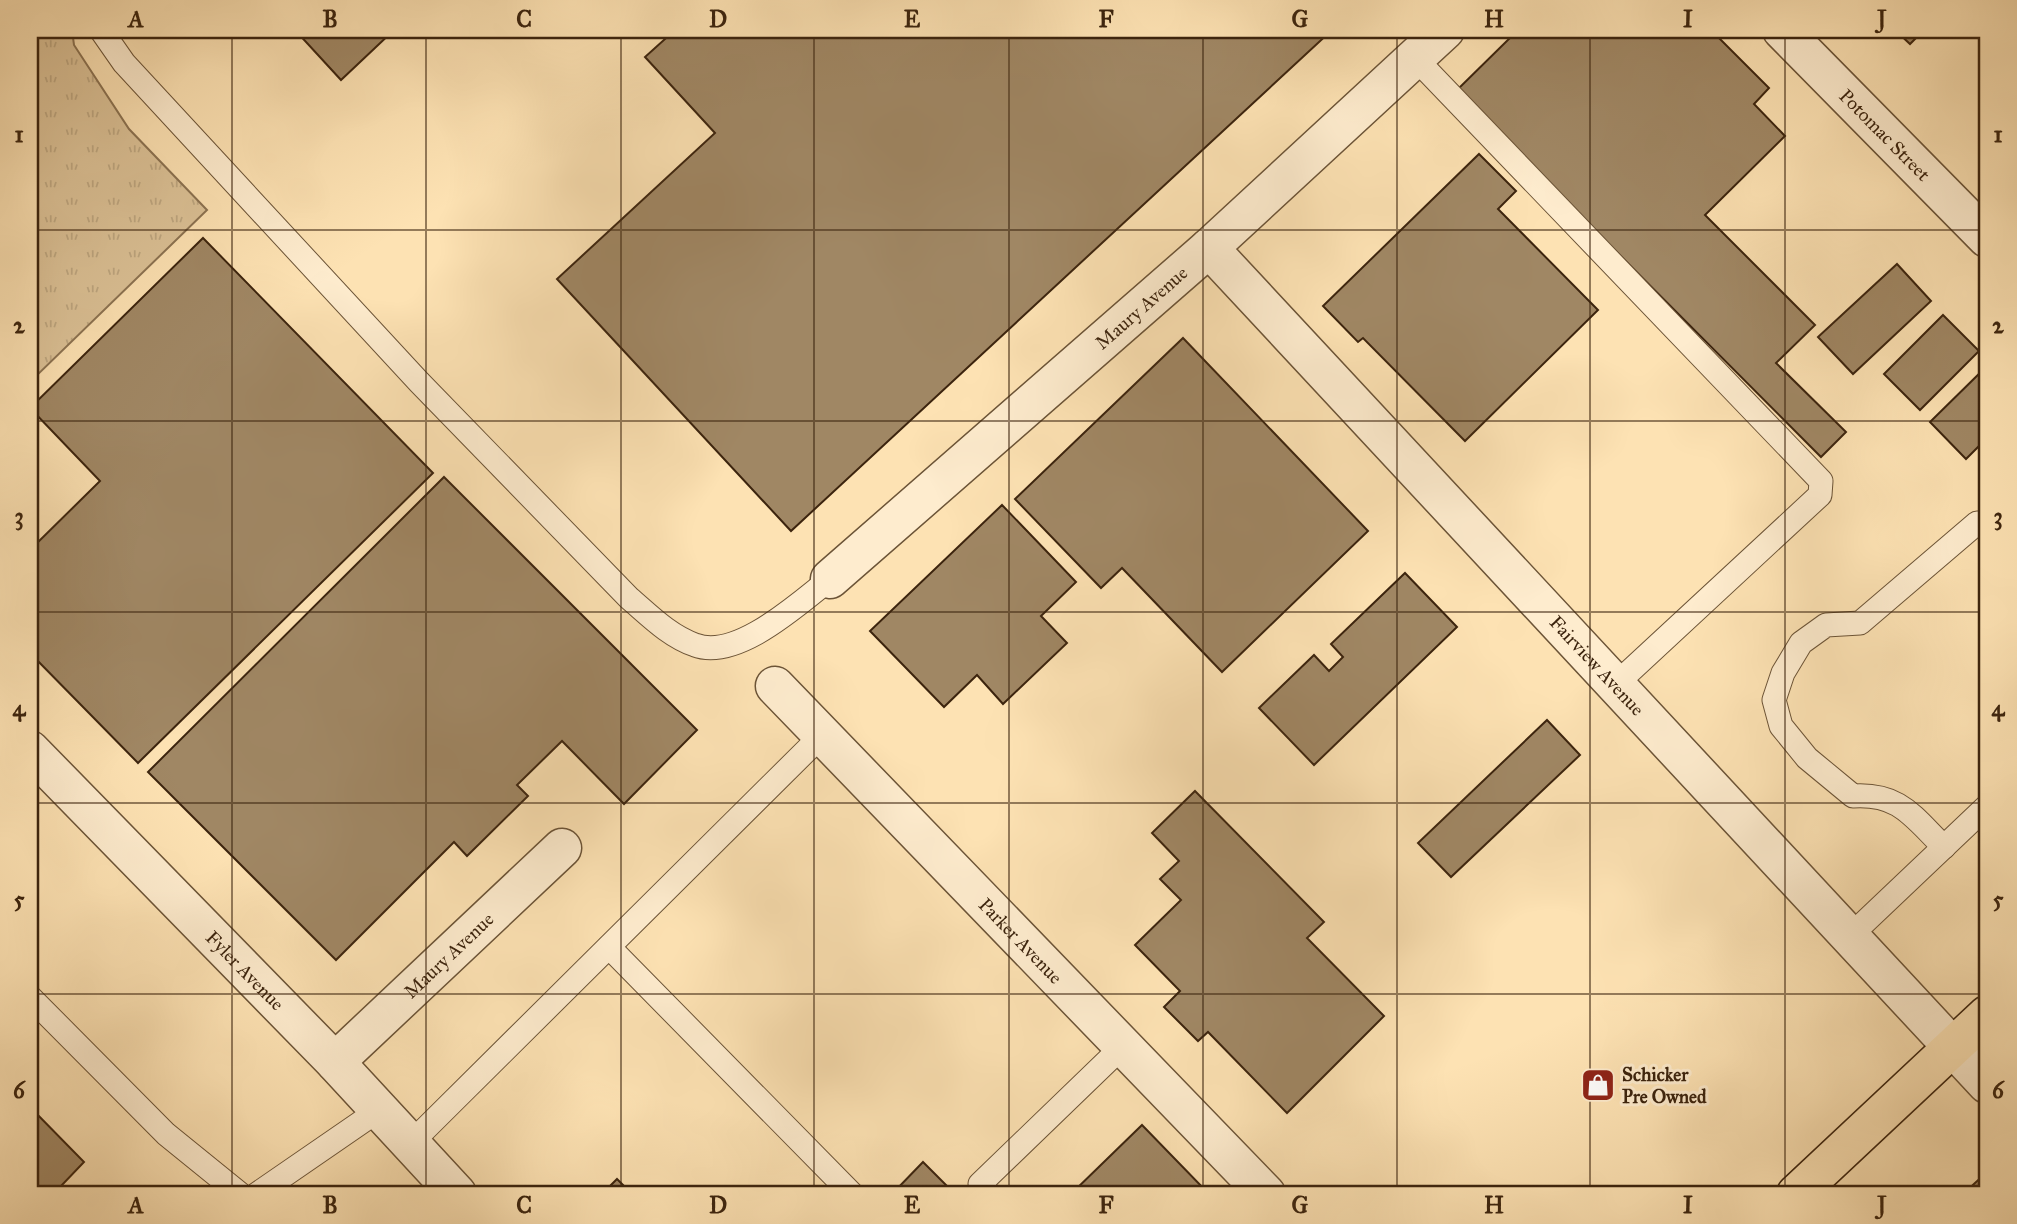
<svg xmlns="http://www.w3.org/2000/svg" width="2017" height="1224" font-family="'IM FELL Great Primer',serif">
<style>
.grass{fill:url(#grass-tufts);stroke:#8c7352;stroke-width:2}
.building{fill:#a08764;stroke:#3c240e;stroke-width:2}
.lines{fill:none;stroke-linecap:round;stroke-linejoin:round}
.service-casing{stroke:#6c5437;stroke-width:25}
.minor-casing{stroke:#6c5437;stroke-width:41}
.primary-casing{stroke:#3c240e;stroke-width:41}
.service{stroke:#feecce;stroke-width:23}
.minor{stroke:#feecce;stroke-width:38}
.primary{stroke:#fde2b3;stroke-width:38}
.grid{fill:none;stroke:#3c240e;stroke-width:2;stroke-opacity:0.55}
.labels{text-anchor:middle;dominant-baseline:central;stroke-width:6;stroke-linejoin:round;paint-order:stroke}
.street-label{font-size:19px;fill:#3c240e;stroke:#feecce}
.poi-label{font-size:19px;font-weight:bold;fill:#3c240e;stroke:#feecce;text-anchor:start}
.neatline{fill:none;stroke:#3c240e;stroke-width:2.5}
.grid-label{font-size:23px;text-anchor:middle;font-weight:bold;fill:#3c240e}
</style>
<defs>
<pattern id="grass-tufts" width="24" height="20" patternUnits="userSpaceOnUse" patternTransform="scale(1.75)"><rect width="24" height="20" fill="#dcc297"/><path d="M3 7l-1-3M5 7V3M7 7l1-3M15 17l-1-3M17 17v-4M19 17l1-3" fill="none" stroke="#bea781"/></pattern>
</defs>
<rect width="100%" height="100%" fill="#fde2b3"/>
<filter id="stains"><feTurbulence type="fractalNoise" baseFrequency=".00286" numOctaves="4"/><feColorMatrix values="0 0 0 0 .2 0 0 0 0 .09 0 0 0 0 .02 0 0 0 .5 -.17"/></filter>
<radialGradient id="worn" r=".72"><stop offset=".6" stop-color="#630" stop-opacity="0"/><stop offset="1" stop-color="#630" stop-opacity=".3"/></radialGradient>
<!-- grass -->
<path class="grass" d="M30 30H72L74 45 129 129 207 210 30 382Z"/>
<!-- building -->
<g class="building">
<path d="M295 30H394L341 80Z"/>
<path d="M675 30H1332L791 531 557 279 715 133 645 57Z"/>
<path d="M1518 30H1711L1769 88 1754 104 1785 136 1705 215 1815 325 1776 363 1846 432 1821 457 1456 91Z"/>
<path d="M1895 30H1924L1910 44Z"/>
<path d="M1479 154 1516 191 1498 209 1598 310 1465 441 1363 338 1358 342 1323 306Z"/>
<path d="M203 238 433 473 138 763 30 653V550L100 481 30 408Z"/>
<path d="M1897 264 1931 301 1853 374 1818 337Z"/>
<path d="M1943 315 1979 351 1920 410 1884 374Z"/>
<path d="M1183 338 1368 531 1222 672 1122 568 1101 588 1015 499Z"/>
<path d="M1987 366V438L1966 459 1930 422Z"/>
<path d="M444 477 697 730 624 804 562 741 517 785 528 796 467 856 454 842 336 960 148 772Z"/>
<path d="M1002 505 1076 582 1041 616 1067 643 1003 704 977 675 944 707 870 631Z"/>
<path d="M1405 573 1457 627 1314 765 1259 708 1314 655 1329 671 1343 657 1331 644Z"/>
<path d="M1547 720 1580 755 1451 877 1418 843Z"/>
<path d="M1195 791 1324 922 1307 938 1384 1016 1287 1113 1208 1032 1198 1041 1164 1007 1180 991 1135 945 1181 900 1160 879 1179 861 1152 833Z"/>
<path d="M30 1107 84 1162 61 1186 69 1194H30Z"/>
<path d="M1142 1125 1209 1194H1071Z"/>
<path d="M923 1162 955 1194H892Z"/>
<path d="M1987 1172V1194H1963Z"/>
<path d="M617 1179 632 1194H602Z"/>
</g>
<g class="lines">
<!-- service casing -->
<g class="service-casing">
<g id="service">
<path d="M101 30 124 63 419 382 629 598C649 615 669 636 695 645 737 661 799 603 830 579"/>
<path d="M1415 58 1821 481 1820 495 1615 685"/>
<path d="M1944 847C1913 817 1900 793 1853 796L1807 758 1781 726 1774 700 1783 673 1801 643 1826 625 1860 623 1977 523H1987"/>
<path d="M1849 937 1987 806"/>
<path d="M609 947 852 1194"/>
<path d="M30 997 166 1134 240 1194"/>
<path d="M410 1144 822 735"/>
<path d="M257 1194 379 1110"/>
<path d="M989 1194 980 1184 1123 1046"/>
</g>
</g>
<!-- minor casing -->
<g class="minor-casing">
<g id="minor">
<path id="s1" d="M1782 30 1987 238"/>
<path id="s2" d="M1209 248 1987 1084"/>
<path id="s3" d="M830 579 1209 248 1445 30"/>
<path id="s4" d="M775 686 1266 1194"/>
<path id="s5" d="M30 750 335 1062 457 1194"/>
<path id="s6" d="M335 1062 562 848"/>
</g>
</g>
<!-- primary casing -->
<g class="primary-casing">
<path id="primary" d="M1796 1194 1987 1015"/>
</g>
<!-- service -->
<use href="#service" class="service"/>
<!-- minor -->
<use href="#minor" class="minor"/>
<!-- primary -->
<use href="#primary" class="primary"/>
</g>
<!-- grid -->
<path class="grid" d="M232 30V1194M426 30V1194M621 30V1194M814 30V1194M1009 30V1194M1203 30V1194M1397 30V1194M1590 30V1194M1785 30V1194M30 230H1987M30 421H1987M30 612H1987M30 803H1987M30 994H1987"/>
<!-- icons -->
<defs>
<g id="shop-square" transform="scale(1.75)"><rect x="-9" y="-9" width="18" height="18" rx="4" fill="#8f2418" stroke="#feecce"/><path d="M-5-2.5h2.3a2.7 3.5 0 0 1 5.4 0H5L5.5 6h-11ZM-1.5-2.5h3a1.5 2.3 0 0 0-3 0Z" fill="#fff"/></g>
</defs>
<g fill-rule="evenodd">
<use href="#shop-square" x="1598" y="1085"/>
</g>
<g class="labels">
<!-- street labels -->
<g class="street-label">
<text stroke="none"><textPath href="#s1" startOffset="147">Potomac Street</textPath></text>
<text stroke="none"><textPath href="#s3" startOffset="413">Maury Avenue</textPath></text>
<text stroke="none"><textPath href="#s2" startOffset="570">Fairview Avenue</textPath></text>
<text stroke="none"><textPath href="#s4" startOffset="354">Parker Avenue</textPath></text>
<text stroke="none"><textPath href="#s6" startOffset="156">Maury Avenue</textPath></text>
<text stroke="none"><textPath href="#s5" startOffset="308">Fyler Avenue</textPath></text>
</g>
<!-- poi labels -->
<g class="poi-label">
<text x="1622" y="1074">Schicker<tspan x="1622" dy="22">Pre Owned</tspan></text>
</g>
</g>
<!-- margin -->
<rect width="2017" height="1224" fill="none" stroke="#fde2b3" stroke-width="77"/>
<rect x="38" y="38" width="1941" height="1148" class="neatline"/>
<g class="grid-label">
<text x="136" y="27">A</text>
<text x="330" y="27">B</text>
<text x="524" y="27">C</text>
<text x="718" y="27">D</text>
<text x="912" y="27">E</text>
<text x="1106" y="27">F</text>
<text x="1300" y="27">G</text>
<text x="1494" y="27">H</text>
<text x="1688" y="27">I</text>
<text x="1882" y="27">J</text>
<text x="19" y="142">1</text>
<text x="1998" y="142">1</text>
<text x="19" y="333">2</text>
<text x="1998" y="333">2</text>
<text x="19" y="524">3</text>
<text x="1998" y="524">3</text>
<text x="19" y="716">4</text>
<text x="1998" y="716">4</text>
<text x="19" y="907">5</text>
<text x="1998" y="907">5</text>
<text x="19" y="1098">6</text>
<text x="1998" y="1098">6</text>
<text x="136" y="1213">A</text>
<text x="330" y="1213">B</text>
<text x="524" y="1213">C</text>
<text x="718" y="1213">D</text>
<text x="912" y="1213">E</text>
<text x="1106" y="1213">F</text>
<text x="1300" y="1213">G</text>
<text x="1494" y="1213">H</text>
<text x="1688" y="1213">I</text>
<text x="1882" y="1213">J</text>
</g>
<rect width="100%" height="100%" filter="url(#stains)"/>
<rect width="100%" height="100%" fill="url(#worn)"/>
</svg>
